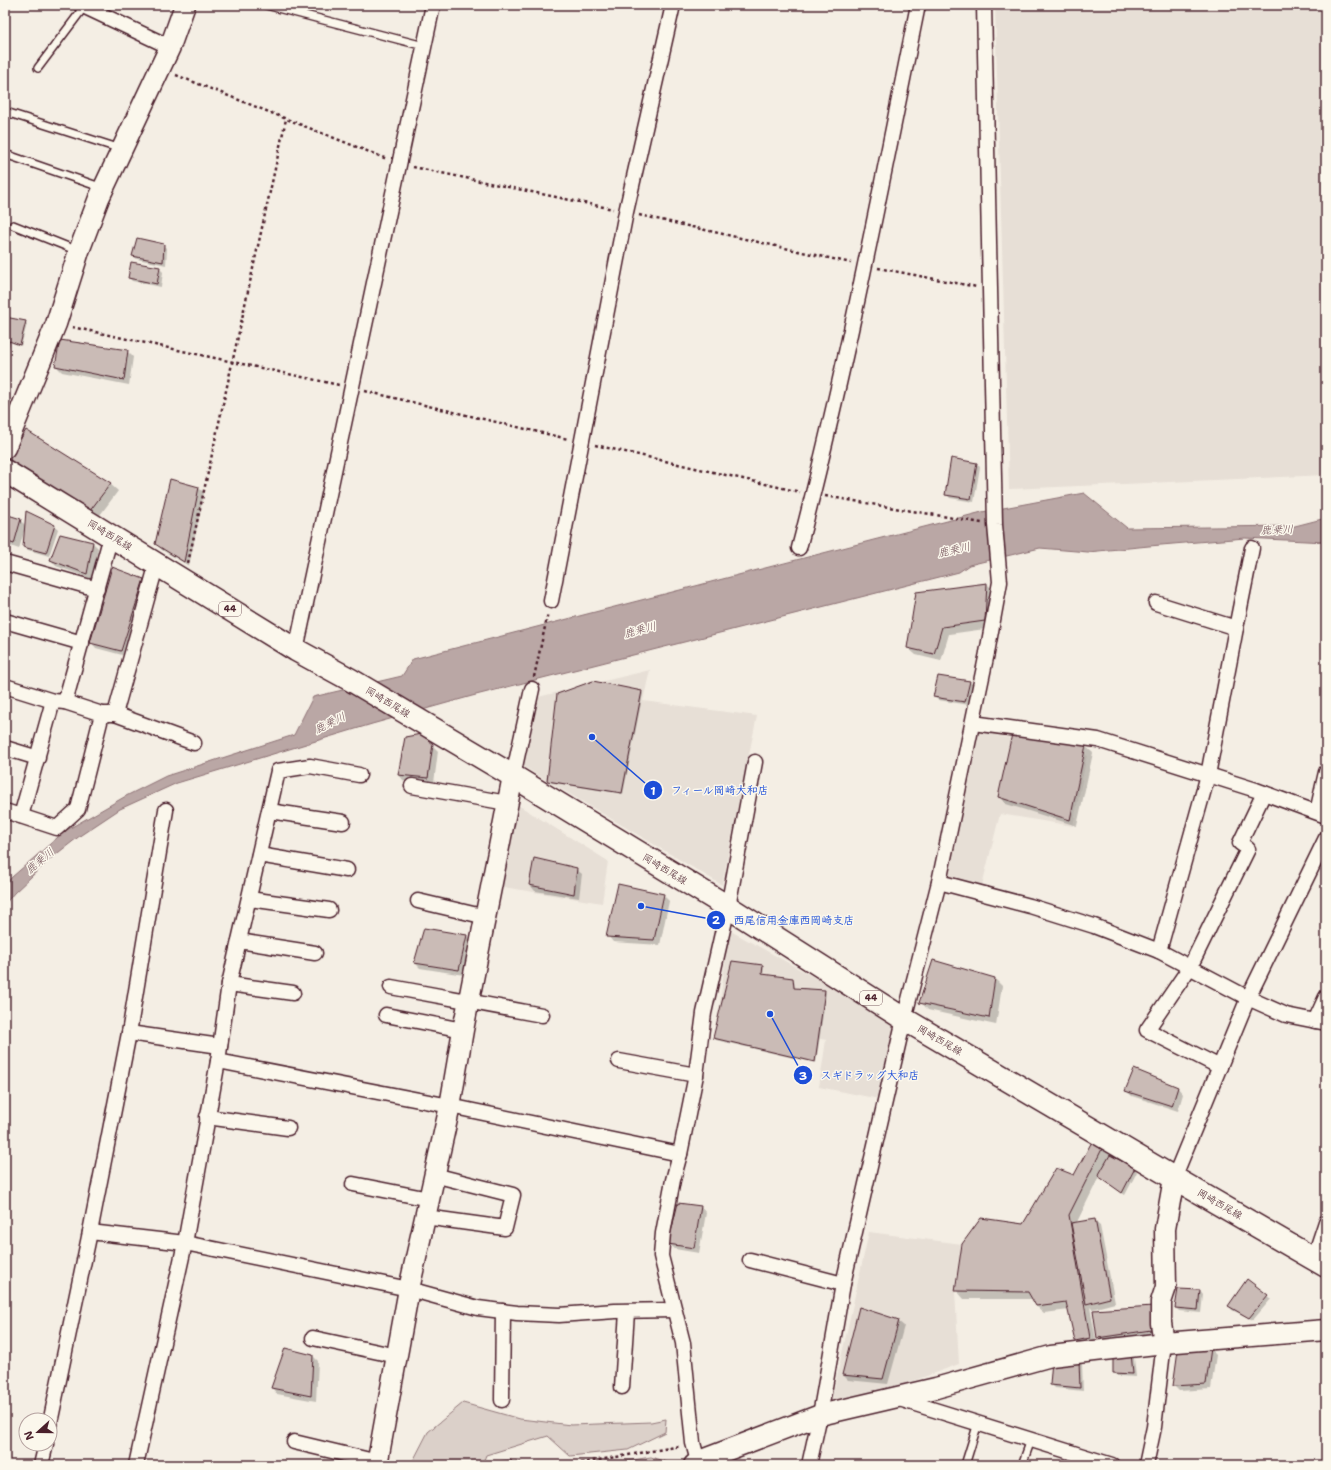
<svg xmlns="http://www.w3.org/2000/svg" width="1331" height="1470" font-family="'Shantell Sans','Klee One',sans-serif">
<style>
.built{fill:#e7dfd6}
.green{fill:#dbd0c9;stroke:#92787a}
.water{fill:#baa7a5;stroke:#8d7174}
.shadow{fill:#0003}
.building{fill:#cabbb6;stroke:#4a1f2b}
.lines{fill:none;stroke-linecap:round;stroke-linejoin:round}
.lane-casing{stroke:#4a1f2b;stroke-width:10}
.street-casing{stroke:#4a1f2b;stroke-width:17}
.secondary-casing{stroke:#4a1f2b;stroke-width:23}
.primary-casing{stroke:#4a1f2b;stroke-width:25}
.path{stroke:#4a1f2b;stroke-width:2.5;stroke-dasharray:3 3;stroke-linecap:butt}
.lane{stroke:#fbf7ec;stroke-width:7}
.street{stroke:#fbf7ec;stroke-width:14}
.secondary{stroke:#fbf7ec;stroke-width:20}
.primary{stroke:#fbf7ec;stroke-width:22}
.labels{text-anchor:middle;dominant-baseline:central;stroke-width:3;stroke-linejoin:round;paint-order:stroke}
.shield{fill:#fbf7ec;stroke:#7f6065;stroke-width:1}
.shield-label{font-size:9px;font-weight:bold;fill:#4a1f2b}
.street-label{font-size:10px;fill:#4a1f2b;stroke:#fbf7ec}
.water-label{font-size:11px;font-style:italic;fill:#714f56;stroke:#fbf7ec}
.leader{fill:none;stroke:#1d4ed8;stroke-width:1.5}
.callout-dot{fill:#1d4ed8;stroke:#fbf7ec;stroke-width:1.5}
.mark-label{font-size:12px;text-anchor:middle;font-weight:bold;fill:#fff}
.callout-label{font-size:11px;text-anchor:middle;font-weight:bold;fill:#1d4ed8;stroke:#fbf7ec;stroke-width:3;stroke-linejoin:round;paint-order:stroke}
</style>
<rect width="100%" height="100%" fill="#f4eee4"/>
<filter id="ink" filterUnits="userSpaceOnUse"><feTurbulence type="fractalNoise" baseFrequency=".025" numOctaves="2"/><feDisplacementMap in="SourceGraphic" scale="8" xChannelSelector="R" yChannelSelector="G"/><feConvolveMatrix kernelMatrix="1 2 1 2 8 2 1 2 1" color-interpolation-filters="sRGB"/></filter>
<g filter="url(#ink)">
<!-- built -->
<g class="built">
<path d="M995 5H1319L1323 6 1326 9V475L1009 489Z"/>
<path d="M650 670 643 701 757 716 722 885 521 765 538 697Z"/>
<path d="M978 731 1087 755 1073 826 1000 814 980 893 946 884Z"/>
<path d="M518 805 608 861 602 903 496 886Z"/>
<path d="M729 930 898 1024 879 1099 819 1087 826 1040 718 1019Z"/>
<path d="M869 1232 962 1244 955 1291 959 1364 897 1387 831 1403Z"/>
</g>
<!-- green -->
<g class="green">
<path d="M463 1403 520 1419 571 1425 651 1422 666 1419 665 1432 628 1450 570 1456 548 1436 486 1455 482 1465H411L428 1432Z"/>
<path d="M651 1457 669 1463 667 1465H603Z"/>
</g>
<!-- water -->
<path class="water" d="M1084 493 1127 528 1295 526 1326 518V542L1245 538 1149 546 1088 552 1040 548 969 565 959 572 472 696 372 724 177 783 120 809 81 835 50 859 14 893 5 904V885L12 877 65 831 126 796 166 776 294 735 313 697 402 676 413 659 982 512Z"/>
<!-- shadow -->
<g class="shadow">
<path d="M163 245 167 249 166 265 137 259 133 256Z"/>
<path d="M159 268 163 272 161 287 132 281 129 278Z"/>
<path d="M5 318 25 322 27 324 21 346 10 342 5 366Z"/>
<path d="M127 351 133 357 129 385 62 372 56 366Z"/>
<path d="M9 460 110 484 118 491 97 519 16 468Z"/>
<path d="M976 464 980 467 974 502 950 498 946 494Z"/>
<path d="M199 488 204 493 189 566 162 550 156 544Z"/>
<path d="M5 516 20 520 26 526H55L58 529 49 556 28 550 24 546 25 528 19 549 5 544Z"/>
<path d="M60 535 93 543 98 548 92 579 56 566 51 560Z"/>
<path d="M143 579 148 585 126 656 96 648 91 642Z"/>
<path d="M987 584 994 591 992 628 949 634 941 661 916 655 908 648Z"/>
<path d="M970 682 973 685 969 705 938 700 934 697Z"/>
<path d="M641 692 643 693 623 794 549 782 548 780Z"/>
<path d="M406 738 432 745 438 751 434 783 404 781 399 775Z"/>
<path d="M1085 746 1093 753 1077 826 1006 804 999 797Z"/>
<path d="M576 869 582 874 579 898 535 891 530 885Z"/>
<path d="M663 895 669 901 660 945 613 942 608 936Z"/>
<path d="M467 936 472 942 464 975 420 968 415 963Z"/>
<path d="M933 961 995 979 1002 986 996 1025 928 1010 921 1002Z"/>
<path d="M762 966 764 967 763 975 793 979 794 981 795 989 825 991 826 993 816 1063 716 1040 714 1038Z"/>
<path d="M1134 1071 1178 1088 1183 1094 1178 1111 1132 1096 1126 1091Z"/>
<path d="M1095 1138 1111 1152 1109 1156 1134 1168 1137 1172 1125 1195 1099 1177 1076 1224 1094 1221 1100 1226 1115 1303 1092 1309 1090 1307 1097 1345 1084 1348 1076 1340 1069 1310 1044 1313 1036 1306 1033 1299H964L957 1291 963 1244 1024 1225 1075 1177Z"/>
<path d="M701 1207 706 1213 699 1253 675 1249 669 1244Z"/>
<path d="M1200 1291 1203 1295 1201 1313 1179 1311 1176 1308Z"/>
<path d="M1267 1296 1271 1299 1253 1320 1232 1310 1229 1306Z"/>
<path d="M1326 1296V1306L1323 1303Z"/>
<path d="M1153 1307 1156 1335 1103 1343 1098 1337Z"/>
<path d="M898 1321 904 1326 888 1384 848 1380 843 1375Z"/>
<path d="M1210 1349 1216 1355 1211 1389 1179 1391 1174 1386Z"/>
<path d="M1131 1354 1134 1358 1136 1377 1118 1376 1114 1373Z"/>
<path d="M313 1356 318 1361 316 1401 277 1394 272 1388Z"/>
<path d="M1079 1361 1082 1364 1083 1391 1055 1388 1052 1385Z"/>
</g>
<!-- building -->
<g class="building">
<path d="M137 238 164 244 163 262 132 256Z"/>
<path d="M131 262 160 267 157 284 128 278Z"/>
<path d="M5 317 26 321 20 345 9 341 5 359Z"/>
<path d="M60 340 128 350 124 380 55 366Z"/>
<path d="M26 430 111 483 89 512 8 460Z"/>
<path d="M951 458 977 463 971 499 945 495Z"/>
<path d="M170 479 199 487 184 562 155 544Z"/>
<path d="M26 511 55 525 46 553 23 547Z"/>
<path d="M5 514 21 519 14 544 5 541Z"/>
<path d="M60 534 93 542 87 574 50 560Z"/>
<path d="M112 567 144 579 121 651 90 643Z"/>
<path d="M987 583 985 621 942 627 934 654 907 648 916 592Z"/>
<path d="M938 676 970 681 965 702 933 697Z"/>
<path d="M593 681 642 691 622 793 547 781 557 694Z"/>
<path d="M421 734 433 744 428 778 398 775 405 737Z"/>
<path d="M1012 734 1086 745 1070 820 998 797Z"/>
<path d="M534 858 577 868 574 894 529 885Z"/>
<path d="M618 884 664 894 654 940 606 937Z"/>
<path d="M424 928 467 935 459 970 414 963Z"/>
<path d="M933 960 995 978 989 1018 919 1003Z"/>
<path d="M732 961 763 965 762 974 793 978 794 988 825 990 815 1062 713 1038Z"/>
<path d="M1134 1069 1178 1087 1172 1106 1125 1091Z"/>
<path d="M1095 1136 1105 1143 1069 1215 1090 1338 1075 1341 1066 1302 1036 1306 1028 1292 955 1291 962 1244 981 1218 1023 1224 1056 1168 1074 1175Z"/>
<path d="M1110 1155 1135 1168 1122 1193 1098 1176Z"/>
<path d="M678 1203 701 1206 694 1248 668 1244Z"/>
<path d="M1095 1219 1110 1298 1086 1304 1071 1223Z"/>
<path d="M1247 1279 1268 1295 1249 1318 1228 1306Z"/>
<path d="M1178 1289 1200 1290 1198 1310 1175 1308Z"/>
<path d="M1153 1306 1151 1330 1097 1338 1093 1310Z"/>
<path d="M859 1307 899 1320 883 1379 842 1375Z"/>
<path d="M285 1348 313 1355 311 1396 271 1388Z"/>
<path d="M1211 1348 1206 1384 1173 1386 1178 1350Z"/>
<path d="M1113 1353H1131L1133 1374 1113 1373Z"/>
<path d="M1052 1360H1079L1080 1388 1050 1385Z"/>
<path d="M511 1460 512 1463 521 1462 522 1465H489V1463Z"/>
</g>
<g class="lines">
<!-- lane casing -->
<g class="lane-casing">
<g id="lane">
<path d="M266 5 424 46"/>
<path d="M38 68 84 7"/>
<path d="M6 112 121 149"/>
<path d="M5 154 103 188"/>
<path d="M13 225 78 251"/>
<path d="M965 1465 978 1423"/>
<path d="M1022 1465 1031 1440"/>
</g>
</g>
<!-- street casing -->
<g class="street-casing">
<g id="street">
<path d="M81 5 170 47"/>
<path d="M799 548C846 369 881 187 918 5"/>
<path d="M5 563 97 589"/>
<path d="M551 601 626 212 673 5"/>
<path d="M1156 603 1236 628 1208 775 1159 951"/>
<path d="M5 621 82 643"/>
<path d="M1236 628 1252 548"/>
<path d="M296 650 433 5"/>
<path d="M5 686 53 701 65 702 102 714H115L194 743"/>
<path d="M65 702 111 536"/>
<path d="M115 714 157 563"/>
<path d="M973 723 1098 740 1256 790 1326 816"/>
<path d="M5 748 38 758"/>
<path d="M513 776 532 689"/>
<path d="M412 786 507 803"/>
<path d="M5 811 57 828 78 809 102 714"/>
<path d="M269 811 343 822"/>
<path d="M1317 812 1326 772"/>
<path d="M21 816 53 701"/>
<path d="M259 855 347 870"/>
<path d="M939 882 1030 906 1094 926 1159 951 1248 998 1286 1015 1326 1023"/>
<path d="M249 899 329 910"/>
<path d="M418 901 486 917"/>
<path d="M239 941 315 953"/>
<path d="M229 984 293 993"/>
<path d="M391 987 542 1015"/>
<path d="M386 1015 463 1030"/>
<path d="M1315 1021 1326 997"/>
<path d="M129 1033 220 1046"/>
<path d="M218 1061 450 1106 680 1154"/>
<path d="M619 1061 696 1075"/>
<path d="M1220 1067 1147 1030 1190 967 1248 849 1240 843 1264 793"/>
<path d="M207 1117 288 1128"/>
<path d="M1174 1178 1248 998 1326 838"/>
<path d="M353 1184 429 1199"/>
<path d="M425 1217 505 1228 513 1195 434 1175"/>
<path d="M90 1232 185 1243 409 1289 478 1308 517 1313 559 1315 615 1311 674 1310"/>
<path d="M1314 1258 1326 1222"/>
<path d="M750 1260 843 1284"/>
<path d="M313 1338 397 1356"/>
<path d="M622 1387 627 1312"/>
<path d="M896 1398 1112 1465"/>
<path d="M502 1400 503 1311"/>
<path d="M50 1423 90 1232 129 1033 166 810"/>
<path d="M294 1442 378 1462"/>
<path d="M41 1465 46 1444"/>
<path d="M136 1465 185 1243 218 1061 229 984 278 771 310 766 359 775"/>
<path d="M699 1465 693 1443 683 1343 661 1256 663 1233 673 1180 680 1154 696 1075 704 1013 728 907 755 762"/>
<path d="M809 1465 820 1415 843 1284 904 1019 939 882 987 653 1000 582 995 525 984 5"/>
<path d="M1146 1465 1154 1427 1164 1343"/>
</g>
</g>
<!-- secondary casing -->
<g class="secondary-casing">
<g id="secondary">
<path d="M5 448 56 324 79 251 99 198 170 47 185 5"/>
<path d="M1164 1343 1326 1330"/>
<path d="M377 1465 409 1289 450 1106 463 1030 513 776"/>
<path d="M694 1465 699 1461 820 1415 936 1388 1051 1356 1164 1343 1161 1323V1302L1166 1287 1165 1229 1174 1178"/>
</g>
</g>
<!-- primary casing -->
<g class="primary-casing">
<path id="primary" d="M5 471 296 650 351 680 513 776 728 907 904 1019 1174 1178 1326 1266"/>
</g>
<!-- path -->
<g class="path">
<path d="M176 75 387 159"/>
<path d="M413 167 613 209"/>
<path d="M639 215 851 263"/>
<path d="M878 268 977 287"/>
<path d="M72 327 339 385"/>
<path d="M365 391 568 439"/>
<path d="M595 445 800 492"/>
<path d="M825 496 982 523"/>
<path d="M188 563 286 119"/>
<path d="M534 677 548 613"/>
<path d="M569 1465 681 1446"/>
</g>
<!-- lane -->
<use href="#lane" class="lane"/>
<!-- street -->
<use href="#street" class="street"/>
<!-- secondary -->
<use href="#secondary" class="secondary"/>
<!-- primary -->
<use href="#primary" class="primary"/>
</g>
</g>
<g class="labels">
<!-- shield labels -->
<g class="shield">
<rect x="219" y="602" width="22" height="14" rx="3"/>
<rect x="860" y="991" width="22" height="14" rx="3"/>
</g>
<g class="shield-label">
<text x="230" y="609">44</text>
<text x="871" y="998">44</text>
</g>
<!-- street labels -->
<g class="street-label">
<text transform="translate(110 535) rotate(31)">岡崎西尾線</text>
<text transform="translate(388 702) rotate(31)">岡崎西尾線</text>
<text transform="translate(665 869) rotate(31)">岡崎西尾線</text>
<text transform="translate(940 1040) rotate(30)">岡崎西尾線</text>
<text transform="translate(1220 1204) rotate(30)">岡崎西尾線</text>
</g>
<!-- water labels -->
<g class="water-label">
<text transform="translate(1277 530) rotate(-2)">鹿乗川</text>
<text transform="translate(954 550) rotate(-13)">鹿乗川</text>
<text transform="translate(640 630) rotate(-15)">鹿乗川</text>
<text transform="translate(330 723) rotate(-26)">鹿乗川</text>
<text transform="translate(40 861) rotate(-40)">鹿乗川</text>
</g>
</g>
<!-- callouts -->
<path class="leader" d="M592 737L653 790M641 906L716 920M770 1014L803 1075"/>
<g class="callout-dot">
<circle cx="592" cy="737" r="4"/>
<circle cx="641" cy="906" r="4"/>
<circle cx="770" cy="1014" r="4"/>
<circle cx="653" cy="790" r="10"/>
<circle cx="716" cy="920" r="10"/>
<circle cx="803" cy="1075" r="10"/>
</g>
<g class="mark-label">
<text x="653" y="795">1</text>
<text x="716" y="924">2</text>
<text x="803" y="1080">3</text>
</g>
<g class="callout-label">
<text x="720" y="794">フィール岡崎大和店</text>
<text x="794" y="924">西尾信用金庫西岡崎支店</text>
<text x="870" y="1079">スギドラッグ大和店</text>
</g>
<!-- margin -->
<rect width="1331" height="1470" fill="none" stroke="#fbf7ec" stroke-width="20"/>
<rect x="10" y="10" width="1311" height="1450" fill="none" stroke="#4a1f2b" stroke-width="1.5" filter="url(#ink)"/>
<!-- north arrow -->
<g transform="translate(38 1432) rotate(249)"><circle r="19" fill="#fbf7ec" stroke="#b4a19f"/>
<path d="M0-3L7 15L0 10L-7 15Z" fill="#4a1f2b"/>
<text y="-6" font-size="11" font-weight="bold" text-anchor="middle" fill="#4a1f2b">N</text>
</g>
</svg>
